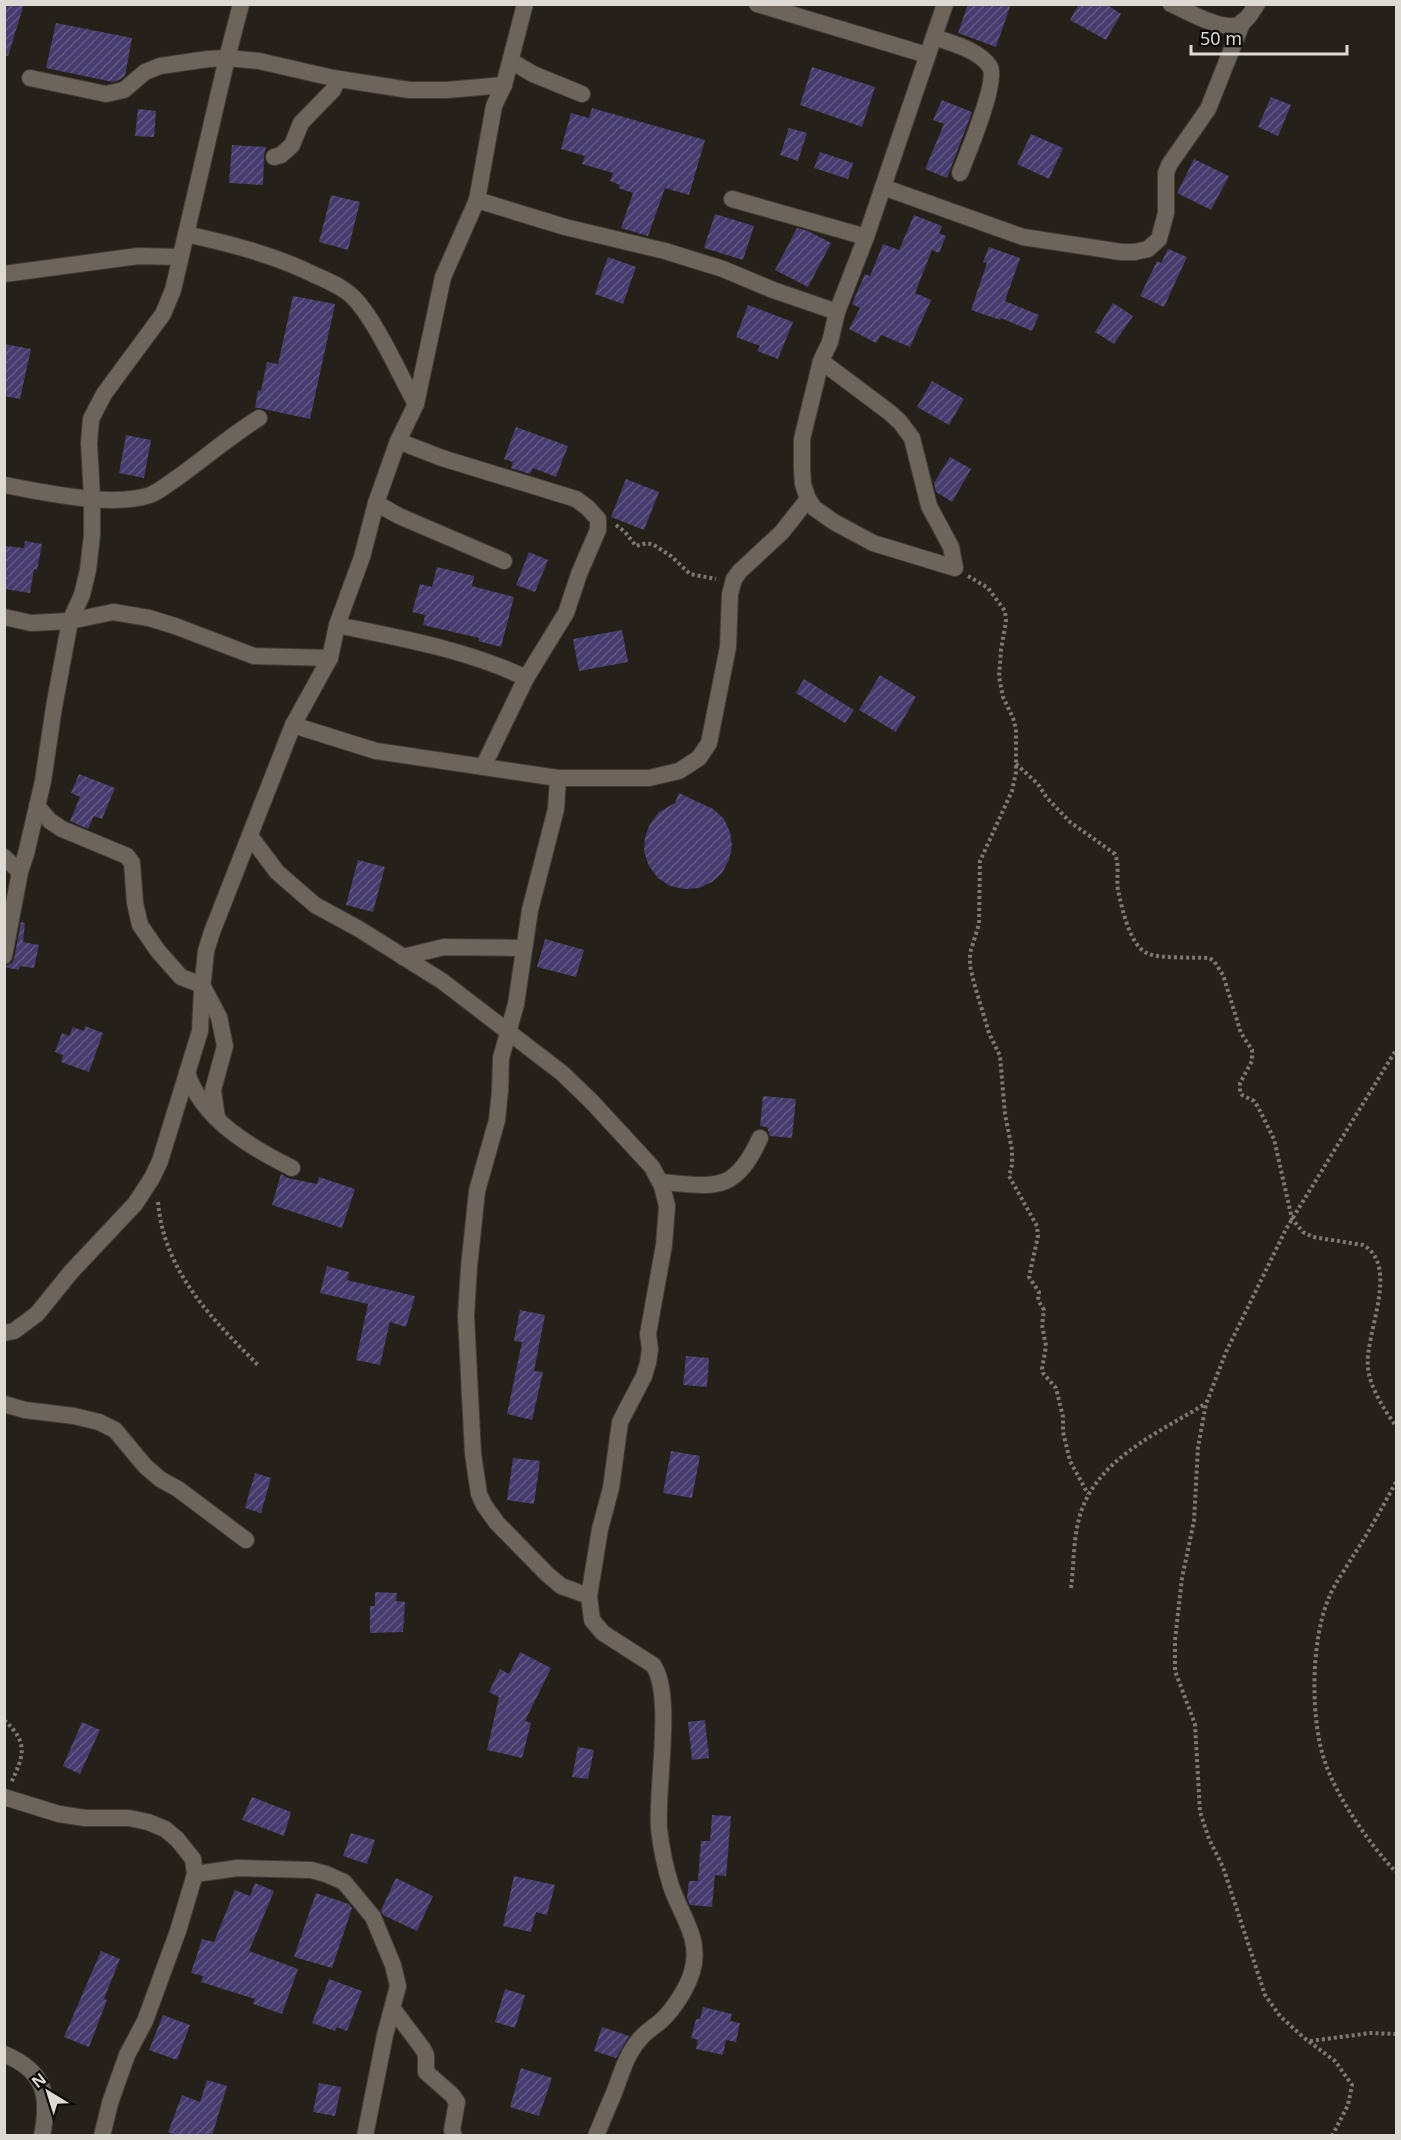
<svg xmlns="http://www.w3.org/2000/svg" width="1401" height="2140" font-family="'Noto Sans',sans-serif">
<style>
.building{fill:url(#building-hatch)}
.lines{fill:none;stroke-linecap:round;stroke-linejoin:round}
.street-casing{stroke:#403c36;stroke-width:18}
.path{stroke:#7d7971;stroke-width:4;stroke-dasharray:3 3;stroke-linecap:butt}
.street{stroke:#6b655b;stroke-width:16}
</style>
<defs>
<pattern id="building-hatch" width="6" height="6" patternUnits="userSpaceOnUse" patternTransform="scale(1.5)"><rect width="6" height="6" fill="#453c6d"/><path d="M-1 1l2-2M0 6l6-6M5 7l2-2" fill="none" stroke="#5f5881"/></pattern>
</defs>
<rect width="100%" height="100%" fill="#262118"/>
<!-- building -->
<g class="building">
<path d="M4 4H24L8 56 4 55Z"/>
<path d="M968 4H1011L996 47 958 33Z"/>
<path d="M1079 4H1106L1121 14 1106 40 1070 20Z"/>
<path d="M56 23 132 38 125 76 119 80 113 82 46 68Z"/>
<path d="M812 67 875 87 862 127 800 105Z"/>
<path d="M1271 97 1291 105 1278 136 1258 127Z"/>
<path d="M942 100 972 112 947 178 925 169 944 124 933 120Z"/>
<path d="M592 108 705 140 689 195 665 188 648 236 621 228 633 193 618 188 620 185 610 181 613 173 582 164 585 156 561 149 571 113 589 118Z"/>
<path d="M138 109 156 111 154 137 135 136Z"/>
<path d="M789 128 807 133 798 161 780 155Z"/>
<path d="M1031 134 1063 148 1049 179 1017 164Z"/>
<path d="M232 145 266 147 264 155 263 185 229 183Z"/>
<path d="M820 152 853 163 848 179 814 168Z"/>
<path d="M1194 159 1229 176 1211 210 1177 193Z"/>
<path d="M331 195 360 202 348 250 319 242Z"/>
<path d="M715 214 754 226 743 260 704 248Z"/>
<path d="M914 215 942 226 939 233 946 236 939 253 932 250 915 293 931 300 910 347 881 335 876 343 849 329 860 308 852 304 865 274 870 276 883 244 899 250Z"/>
<path d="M797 228 808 231 831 243 808 287 775 270Z"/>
<path d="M989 247 1020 258 1005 301 1039 315 1032 331 1001 318 1000 320 971 310 987 263 983 262Z"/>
<path d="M1168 249 1187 257 1164 307 1140 296 1157 261 1161 263Z"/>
<path d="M608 257 636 267 623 304 595 294Z"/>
<path d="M293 296 335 304 310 419 259 408H255L258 390 261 391 267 362 278 364Z"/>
<path d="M1113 303 1133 316 1114 344 1095 332Z"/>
<path d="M748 305 793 322 778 359 757 351 760 346 736 337Z"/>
<path d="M4 344 31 349 20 399 4 396Z"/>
<path d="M932 381 964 399 949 425 917 407Z"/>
<path d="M516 427 568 446 556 477 533 468 530 474 511 468 513 462 504 459Z"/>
<path d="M126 435 151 440 144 478 119 473Z"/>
<path d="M950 457 971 469 952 502 936 492 934 483Z"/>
<path d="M626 479 659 492 644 530 611 517Z"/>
<path d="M25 541 42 544 37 570 34 569 30 593 4 589V546L24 548Z"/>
<path d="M529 552 548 560 535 592 516 585Z"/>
<path d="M437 567 474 576 472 586 514 597 501 647 478 641 479 638 423 625 425 615 412 612 420 584 432 587Z"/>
<path d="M622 630 628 662 579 671 573 639Z"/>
<path d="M880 675 916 697 896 732 859 710Z"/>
<path d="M804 679 854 710 845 723 796 693Z"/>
<path d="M79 774 115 788 102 819 94 816 88 829 70 821 80 797 71 793Z"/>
<path d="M679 793 713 809 724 819 730 832 732 846 729 860 722 873 712 882 699 888 685 889 670 886 658 878 649 866 644 852 645 837 650 824 659 812 675 803Z"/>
<path d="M358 860 385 867 373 912 346 905Z"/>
<path d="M21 922 25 923 23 942 39 945 34 968 20 966 19 970 4 967 12 963 14 959Z"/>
<path d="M545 939 584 950 576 977 537 967Z"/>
<path d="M85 1026 103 1033 89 1072 61 1062 63 1055 55 1052 62 1033 69 1036 73 1027 84 1031Z"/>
<path d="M763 1096 796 1099 792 1138 770 1136 767 1127 760 1126Z"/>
<path d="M281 1174 288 1178 317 1184 319 1177 355 1189 342 1228 272 1205Z"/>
<path d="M327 1266 349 1272 347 1280 415 1296 406 1327 390 1322 380 1365 356 1360 368 1304 320 1293Z"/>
<path d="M520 1310 545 1315 534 1371 543 1372 532 1420 507 1414 522 1342 514 1341Z"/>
<path d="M686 1356 709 1358 707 1387 683 1385Z"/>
<path d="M671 1451 700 1456 692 1498 663 1493Z"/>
<path d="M513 1458 540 1461 534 1504 507 1500Z"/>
<path d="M255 1473 271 1478 261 1513 245 1508Z"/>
<path d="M375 1592 397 1593 396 1601 405 1602 403 1632 370 1633V1606H375Z"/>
<path d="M520 1652 551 1668 525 1721 531 1723 522 1758 487 1750 499 1697 489 1692 500 1669 509 1674Z"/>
<path d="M705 1720 709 1758 692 1760 688 1722Z"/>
<path d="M82 1722 100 1730 80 1774 63 1766Z"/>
<path d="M578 1747 594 1750 588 1779 572 1777Z"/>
<path d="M252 1797 291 1812 284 1836 242 1820Z"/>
<path d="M712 1815 731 1816 726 1876 715 1875 712 1907 690 1905 687 1898 689 1881H698L701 1841H710Z"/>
<path d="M351 1833 375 1840 367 1864 343 1856Z"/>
<path d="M514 1876 555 1885 547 1915 536 1912 531 1932 503 1926Z"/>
<path d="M396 1878 433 1896 417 1931 383 1915 381 1910Z"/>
<path d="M255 1883 274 1891 249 1951 298 1969 282 2014 253 2004 255 1999 201 1982 203 1976 191 1973 202 1939 214 1942 235 1890 250 1896Z"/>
<path d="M316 1893 349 1904 352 1908 332 1968 294 1957Z"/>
<path d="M101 1951 120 1959 104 1999 107 2000 89 2047 64 2037Z"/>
<path d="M329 1979 362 1991 347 2031 337 2027 335 2031 312 2023Z"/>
<path d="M505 1989 525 1995 515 2028 495 2022Z"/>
<path d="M703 2007 732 2014 730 2021 740 2023 736 2042 726 2040 723 2055 696 2049 698 2040 691 2038 696 2019H700Z"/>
<path d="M163 2015 190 2025 177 2060 149 2050Z"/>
<path d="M602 2027 629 2036 616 2058 594 2051Z"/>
<path d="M521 2068 552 2078 539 2116 510 2107Z"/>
<path d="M207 2080 227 2086 212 2136H177L168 2132 182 2095 200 2102Z"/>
<path d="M319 2083 341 2087 335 2116 313 2112Z"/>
</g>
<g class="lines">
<!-- street casing -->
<g class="street-casing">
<g id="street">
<path d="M757 4 927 55"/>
<path d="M1171 4C1187 11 1221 31 1238 25 1246 22 1252 12 1257 4"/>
<path d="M934 37C951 43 980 50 990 67 998 82 967 155 960 173"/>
<path d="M511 61 533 74 582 94"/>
<path d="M30 78 106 94 124 90 145 72 160 66 208 59 227 58 259 61 333 78 409 90H447L504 85"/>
<path d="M274 157 281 155 292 145 301 123 333 90 338 79"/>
<path d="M883 187 1023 237 1121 252H1135L1148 249 1159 239 1166 213V173L1169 165 1208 109 1243 21"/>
<path d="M732 199 866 237"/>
<path d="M477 200 565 227 665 251 723 269 773 290 837 312"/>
<path d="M186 234C231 244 275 255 317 276 330 282 343 287 353 297 376 320 399 374 416 404"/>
<path d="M4 274 138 256 180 257"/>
<path d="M821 361 889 412 900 422 912 438 929 506 951 547 955 568 873 543 834 522 814 508 808 499 803 484 802 469V439L821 361 830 342 837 312 866 237 945 4"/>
<path d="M398 441 442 458 576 499 588 508 598 519V530L579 574 566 613 526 678 483 767"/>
<path d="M4 485C44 492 112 508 150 495 159 492 169 483 177 478 205 458 230 436 259 418"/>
<path d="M376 503 399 516 504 561"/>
<path d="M4 617 31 623 70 621 113 612 149 618 175 626 254 656 330 658"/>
<path d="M337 625C400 638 468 650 526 678"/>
<path d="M293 725 376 751 558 778H649L679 771 699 758 709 743 728 647 730 594 734 579 740 571 782 532 808 499"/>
<path d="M558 778 556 809 530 910 516 1004 501 1058 500 1091 497 1120 477 1191 469 1267 466 1316 473 1454 479 1494 484 1505 497 1523 547 1574 561 1586 589 1596"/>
<path d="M37 806 50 821 62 829 127 856 132 863 135 903 140 925 158 951 181 977 202 985 219 1017 225 1046 213 1090 217 1118"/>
<path d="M250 836 277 872 315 905 359 929 442 981 562 1073 592 1102 652 1167 662 1186 667 1206 664 1245 648 1334 650 1349 648 1363 644 1376 620 1422 611 1488 600 1529 589 1596 592 1620 603 1633 653 1665C674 1694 656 1788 659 1828 661 1847 665 1867 671 1886 681 1916 702 1939 692 1972 687 1988 675 2007 663 2019 656 2026 646 2031 639 2040 626 2055 621 2075 614 2093 608 2107 602 2121 596 2136"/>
<path d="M4 857 20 872"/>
<path d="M4 956 20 872 26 854 43 781 54 707 70 621 82 595 88 570 92 535V498L89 443 91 419 104 394 163 314 173 290 227 58 241 4"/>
<path d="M403 957 444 947 523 948"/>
<path d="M187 1073C203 1120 250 1147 292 1168"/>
<path d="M660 1182C714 1186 734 1195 760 1138"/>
<path d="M4 1333 14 1331 37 1314 71 1272 135 1204 152 1178 160 1161 200 1031 202 990 206 951 212 932 293 725 330 658 337 625 362 557 376 503 398 441 416 404 443 277 477 200 494 106 504 85 525 4"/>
<path d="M4 1404 25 1410 74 1416 99 1422 115 1430 145 1466 160 1479 178 1489 246 1540"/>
<path d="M4 1797 59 1814 85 1818H129L148 1822 165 1829 177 1839 193 1859 195 1874 178 1931 145 2021 127 2055 110 2103 102 2136"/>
<path d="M195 1874 238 1868 311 1870 326 1874 344 1882 373 1917 393 1965 398 1986 385 2035 365 2136"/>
<path d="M393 2009 423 2049 426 2055V2072L452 2095 457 2102 452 2130 454 2136"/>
<path d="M4 2054C45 2071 50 2095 42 2136"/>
</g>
</g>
<!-- path -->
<g class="path">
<path d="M616 525 625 532 636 546 647 543 654 545 671 556 690 574 716 579"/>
<path d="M968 576 988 588 1005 611 1006 621 1001 650 999 677 1003 697 1013 718 1016 729V772L1012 791 980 861 979 924 970 953V966L974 983 989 1033 1000 1056 1005 1114 1012 1150V1165L1009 1176 1037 1226 1038 1236 1029 1277 1039 1292 1038 1300 1044 1310 1042 1325 1046 1346 1042 1369 1043 1373 1056 1388 1063 1417V1432L1070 1461 1088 1494"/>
<path d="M1016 764 1038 784 1047 798 1070 822 1115 854C1120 866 1116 877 1118 890 1122 908 1130 948 1149 954 1163 959 1193 957 1209 958L1214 961 1223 975 1241 1033 1252 1050V1061L1240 1083V1092L1242 1095 1254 1101 1258 1107 1274 1139 1292 1219 1303 1232 1313 1237 1363 1245C1401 1266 1364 1335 1368 1368 1370 1388 1385 1411 1396 1426"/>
<path d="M158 1202C164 1272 212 1319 259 1366"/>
<path d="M1396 1482C1383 1506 1370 1530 1355 1553 1346 1568 1334 1584 1328 1600 1311 1641 1310 1720 1325 1762 1337 1798 1370 1845 1396 1872"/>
<path d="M1071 1588C1074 1566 1073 1541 1079 1519 1093 1461 1158 1433 1205 1404"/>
<path d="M4 1720C29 1743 24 1755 11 1783"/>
<path d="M1310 2041 1371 2033 1396 2034"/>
<path d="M1332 2136 1348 2105 1352 2085 1335 2061 1303 2037 1280 2016 1265 1995 1223 1867 1209 1839 1200 1812 1195 1724 1175 1671V1640L1182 1578 1194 1521 1198 1447 1206 1404 1226 1352 1286 1229 1396 1050"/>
</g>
<!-- street -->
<use href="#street" class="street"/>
</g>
<!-- border -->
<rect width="1401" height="2140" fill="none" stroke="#dddad4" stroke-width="12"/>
<!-- north arrow -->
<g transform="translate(48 2092) rotate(322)" stroke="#0d0b07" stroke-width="4.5" paint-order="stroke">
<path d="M0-4.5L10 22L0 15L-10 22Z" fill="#dddad4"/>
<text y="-9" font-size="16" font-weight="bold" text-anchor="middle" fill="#dddad4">N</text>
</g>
<!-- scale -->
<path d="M1191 45v9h156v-9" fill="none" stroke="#dddad4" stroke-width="3"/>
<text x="1200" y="45" font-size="18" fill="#dddad4" stroke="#0d0b07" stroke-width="4.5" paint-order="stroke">50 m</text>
</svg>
